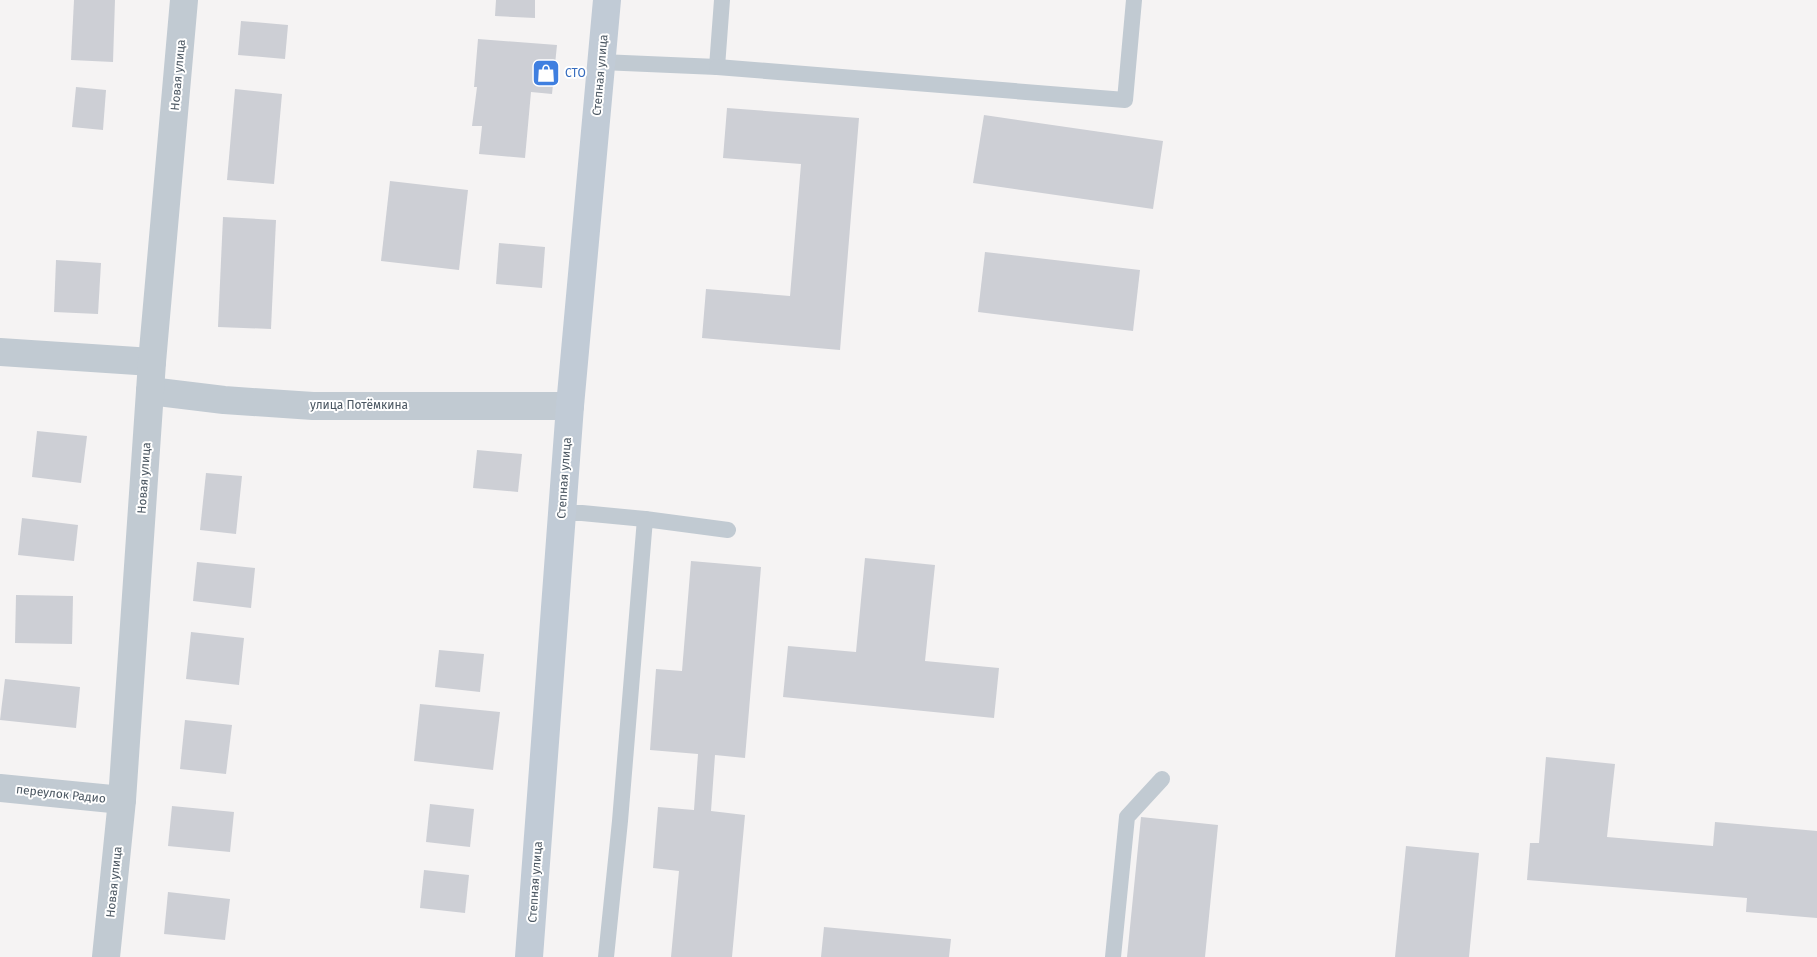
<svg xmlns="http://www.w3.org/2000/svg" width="1817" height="957" font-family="'Fira Sans',sans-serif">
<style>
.building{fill:#cdcfd5}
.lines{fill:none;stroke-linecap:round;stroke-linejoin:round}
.lane{stroke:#c1cad2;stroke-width:16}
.street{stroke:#c1cad2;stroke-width:28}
.secondary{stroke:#c1cbd6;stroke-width:28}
.labels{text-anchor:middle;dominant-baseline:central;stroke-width:4;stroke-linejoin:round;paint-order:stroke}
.shop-label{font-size:12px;fill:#366cbe;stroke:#fff;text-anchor:start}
.street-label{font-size:12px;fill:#4a5661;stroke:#fff}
</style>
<rect width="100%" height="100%" fill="#f5f3f3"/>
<!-- building -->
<g class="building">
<path d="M74 0H115L113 62 71 60Z"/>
<path d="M496 0H535V18L495 16Z"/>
<path d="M241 21 288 25 285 59 238 55Z"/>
<path d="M478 39 557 45 552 94 531 92 525 158 479 154 482 126H472L477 87H474Z"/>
<path d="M76 87 106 90 103 130 72 127Z"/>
<path d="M235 89 282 94 274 184 227 180Z"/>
<path d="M727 108 859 118 840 350 702 338 706 289 790 296 801 164 723 158Z"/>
<path d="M984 115 1163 141 1153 209 973 183Z"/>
<path d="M390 181 468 190 459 270 381 261Z"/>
<path d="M223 217 276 220 271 329 218 327Z"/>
<path d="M499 243 545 247 542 288 496 284Z"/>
<path d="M985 252 1140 270 1133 331 978 312Z"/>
<path d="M56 260 101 263 98 314 54 312Z"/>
<path d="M37 431 87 436 81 483 32 477Z"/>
<path d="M477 450 522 454 518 492 473 488Z"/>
<path d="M206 473 242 476 236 534 200 530Z"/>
<path d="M22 518 78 525 74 561 18 555Z"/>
<path d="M865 558 935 565 925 661 999 668 994 718 783 697 788 646 856 652Z"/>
<path d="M691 561 761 567 745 758 715 755 711 811 745 815 732 957H671L679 871 653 868 658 807 694 810 698 754 650 750 656 669 682 671Z"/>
<path d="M197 562 255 568 251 608 193 601Z"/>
<path d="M16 595 73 596 72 644 15 643Z"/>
<path d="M191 632 244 638 239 685 186 679Z"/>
<path d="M439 650 484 654 480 692 435 687Z"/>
<path d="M5 679 80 687 76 728 0 720Z"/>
<path d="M420 704 500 712 493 770 414 761Z"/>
<path d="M185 720 232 725 226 774 180 769Z"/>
<path d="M1546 757 1615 764 1607 837 1713 846 1715 822 1817 831V918L1746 912 1747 898 1527 880 1530 843H1539Z"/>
<path d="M430 804 474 809 470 847 426 842Z"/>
<path d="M172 806 234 812 230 852 168 846Z"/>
<path d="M1141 817 1218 825 1205 957H1127Z"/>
<path d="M1406 846 1479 853 1469 957H1395Z"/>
<path d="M424 870 469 875 465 913 420 908Z"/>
<path d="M168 892 230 899 225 940 164 934Z"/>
<path d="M824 927 951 939 949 957H821Z"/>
</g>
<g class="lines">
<!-- lane -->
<g class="lane">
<path d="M601 62 717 67 722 0"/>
<path d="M717 67 1125 100 1134 0"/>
<path d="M562 513H582L645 519"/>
<path d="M606 957 620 821 645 519 728 530"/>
<path d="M1113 957 1127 817 1162 779"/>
</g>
<!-- street -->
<g class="street">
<path d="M0 352 152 362"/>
<path d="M150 391 224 400 313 406H570"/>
<path d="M0 788 122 800"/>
<path d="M106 957 122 800 152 362 184 0"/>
</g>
<!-- secondary -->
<path class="secondary" d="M529 957 570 406 607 0"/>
</g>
<!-- icons -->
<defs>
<g id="shop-square" transform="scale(1.4375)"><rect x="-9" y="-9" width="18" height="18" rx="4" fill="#3f7fe0" stroke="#fff"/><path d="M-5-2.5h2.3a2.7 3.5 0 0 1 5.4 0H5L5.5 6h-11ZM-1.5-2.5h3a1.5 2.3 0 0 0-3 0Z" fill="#fff"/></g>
</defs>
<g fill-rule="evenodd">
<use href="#shop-square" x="546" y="73"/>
</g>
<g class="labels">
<!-- shop labels -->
<g class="shop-label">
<text x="565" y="73">СТО</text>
</g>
<!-- street labels -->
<g class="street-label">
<text transform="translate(178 75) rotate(-85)">Новая улица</text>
<text transform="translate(600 75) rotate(-85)">Степная улица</text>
<text x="359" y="405">улица Потёмкина</text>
<text transform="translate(144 478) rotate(-86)">Новая улица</text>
<text transform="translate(564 478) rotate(-86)">Степная улица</text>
<text transform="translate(61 794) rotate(6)">переулок Радио</text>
<text transform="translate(114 882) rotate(-84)">Новая улица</text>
<text transform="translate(535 882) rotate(-86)">Степная улица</text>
</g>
</g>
</svg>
